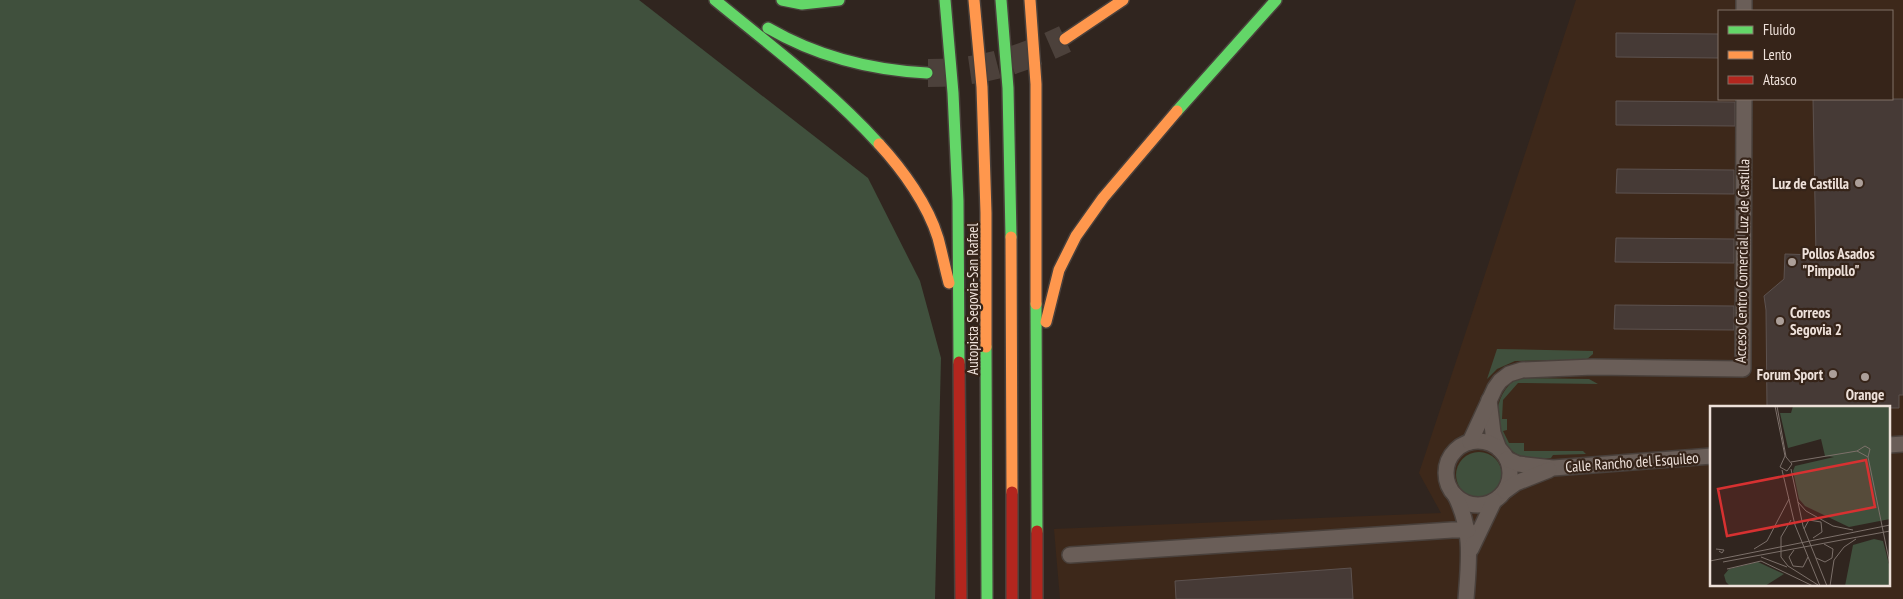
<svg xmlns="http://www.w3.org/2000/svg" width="1903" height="599" font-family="'PT Sans Narrow',sans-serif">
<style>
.built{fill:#3d281a;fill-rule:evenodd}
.green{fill:#40503d}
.building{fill:#463a36;stroke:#5d524f}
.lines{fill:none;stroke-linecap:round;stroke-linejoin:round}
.highway-tunnel{stroke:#4c413b;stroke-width:28;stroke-dasharray:28 14;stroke-linecap:butt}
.street-casing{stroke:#49403b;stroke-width:18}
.fast-casing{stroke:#49403b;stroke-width:14}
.slow-casing{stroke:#49403b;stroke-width:14}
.jam-casing{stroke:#49403b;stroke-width:14}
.street{stroke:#6a5e58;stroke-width:15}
.fast{stroke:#63d668;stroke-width:11}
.slow{stroke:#ff974d;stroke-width:11}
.jam{stroke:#b3261e;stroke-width:11}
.poi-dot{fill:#ac9f99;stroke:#362419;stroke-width:2}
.labels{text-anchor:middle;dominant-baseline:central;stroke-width:4.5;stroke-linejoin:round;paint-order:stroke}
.poi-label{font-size:15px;font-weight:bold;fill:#eee1da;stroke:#362419;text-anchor:end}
.street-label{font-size:15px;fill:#eee1da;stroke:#362419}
.inset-road{fill:none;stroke:#7c706a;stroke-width:1}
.view{fill:#d73131;fill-opacity:0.15;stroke:#d73131;stroke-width:2.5}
.inset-edge{fill:none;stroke:#eee1da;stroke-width:2.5}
</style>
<rect width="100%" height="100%" fill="#30251f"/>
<!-- built -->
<path class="built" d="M1576 0H1903V599H1060L1054 529 1441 513 1419 473ZM1719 11H1892V99H1719ZM1712 408H1889V585H1712Z"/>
<!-- green -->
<g class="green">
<path d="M0 0H639L868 178 920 281 941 358 935 599H0Z"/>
<path d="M1497 349 1593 351V354L1586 360 1515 361 1497 369 1487 379Z"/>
<path d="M1519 378 1589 379 1598 384 1518 383 1503 400 1502 419H1507V430L1503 431 1509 443H1524V451H1583L1586 454 1553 455 1551 458C1543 458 1534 460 1527 458 1492 451 1486 394 1519 378Z"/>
<circle cx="1479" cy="475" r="23"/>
</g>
<!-- building -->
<g class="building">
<path d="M1616 33 1719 34V58L1616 57Z"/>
<path d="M1813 99H1903V395H1899V408H1767L1766 310 1764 296 1784 279 1785 254 1816 255Z"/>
<path d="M1616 101 1735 102V126L1616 125Z"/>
<path d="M1617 169 1734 170V194L1616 193Z"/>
<path d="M1616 238 1734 239V263L1615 262Z"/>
<path d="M1615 305 1734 306V330L1614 329Z"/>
<path d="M1351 568 1353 599H1176L1175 581Z"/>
</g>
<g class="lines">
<!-- highway-tunnel -->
<path class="highway-tunnel" d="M928 73C981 73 1018 61 1065 39"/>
<!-- street casing -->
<g class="street-casing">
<g id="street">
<path d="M1744 11V0"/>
<path d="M1489 400 1493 433 1499 449"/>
<circle cx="1478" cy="473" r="32"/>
<path d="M1470 442 1495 388 1500 381 1509 374 1522 370 1593 367 1743 369 1744 99"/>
<path d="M1889 445 1903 444"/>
<path d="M1507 459 1518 464 1553 468 1712 456"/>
<path d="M1505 491 1516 483 1549 470"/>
<path d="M1455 495C1473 531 1469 560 1466 599"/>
<path d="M1471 549 1494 501"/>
<path d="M1070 555 1452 530H1468"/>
</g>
</g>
<!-- fast casing -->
<g class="fast-casing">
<g id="fast">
<path d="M715 0C771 46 830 90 879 144"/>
<path d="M782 0 802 4 839 0"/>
<path d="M945 0 953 93 958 201 959 362"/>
<path d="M1001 0 1008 88 1011 237"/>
<path d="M768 28C818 57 870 70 927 73"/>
<path d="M1177 111 1276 0"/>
<path d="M1036 304 1037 531"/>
<path d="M986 347 987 599"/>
</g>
</g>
<!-- slow casing -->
<g class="slow-casing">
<g id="slow">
<path d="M974 0 982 87 986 213V347"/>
<path d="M1030 0 1036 84V304"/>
<path d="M1065 39 1123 0"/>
<path d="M879 144C903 170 928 205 938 238 942 253 945 268 949 283"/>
<path d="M1011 237 1012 492"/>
<path d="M1046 322 1059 270 1076 236 1103 198 1177 111"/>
</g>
</g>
<!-- jam casing -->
<g class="jam-casing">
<g id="jam">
<path d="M959 362 961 599"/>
<path d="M1012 492V599"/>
<path d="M1037 531V599"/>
</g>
</g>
<!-- street -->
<use href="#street" class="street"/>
<!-- fast -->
<use href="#fast" class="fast"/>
<!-- slow -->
<use href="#slow" class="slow"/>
<!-- jam -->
<use href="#jam" class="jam"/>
</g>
<!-- markers -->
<g class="poi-dot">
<circle cx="1859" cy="183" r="5"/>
<circle cx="1792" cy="262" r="5"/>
<circle cx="1780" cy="321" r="5"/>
<circle cx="1833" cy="374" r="5"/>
<circle cx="1865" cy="377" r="5"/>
</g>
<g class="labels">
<!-- poi labels -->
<g class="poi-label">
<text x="1849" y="183">Luz de Castilla</text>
<text x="1802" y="253" text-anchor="start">Pollos Asados<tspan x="1802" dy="17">"Pimpollo"</tspan></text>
<text x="1790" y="312" text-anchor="start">Correos<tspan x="1790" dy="17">Segovia 2</tspan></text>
<text x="1823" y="374">Forum Sport</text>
<text x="1865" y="394" text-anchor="middle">Orange</text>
</g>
<!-- street labels -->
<g class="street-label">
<text transform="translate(1742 261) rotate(-89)">Acceso Centro Comercial Luz de Castilla</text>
<text transform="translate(972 299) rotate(-90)">Autopista Segovia-San Rafael</text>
<text transform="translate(1632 462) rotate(-4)">Calle Rancho del Esquileo</text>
</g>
</g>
<!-- overview -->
<g transform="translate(1710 406)">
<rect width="180" height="180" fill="#30251f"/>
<path d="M83 0H180V113L139 121 95 100 89 93 83 65 85 60 124 51 115 50 111 33 78 42 70 7H81ZM164 133 173 135 180 162V180H135L143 139ZM48 156 74 168 55 180H20L16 176 14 169 19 163Z" fill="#40503d"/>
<path class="inset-road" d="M65 0 75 50 70 61 77 65 82 58 76 51 67 0M147 45 155 40 160 43 158 51 180 159M81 56 147 45 158 51M81 63 93 120 117 180M72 64 85 119 110 180M88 96 96 105 123 120 143 124M81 114 71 131V151L78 160 108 179M94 123 99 114 111 116 112 126 103 132M6 143 14 144 12 147 9 145M44 143 57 135 79 93M84 144 79 151 83 160 93 161 98 151M51 151 77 161M106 152 115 156 122 152 123 143 114 138M0 155 180 119M13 156 180 125M17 163 51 155 103 180M120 180 124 154 134 141 146 133"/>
<path class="view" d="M156 54 165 101 17 130 8 83Z"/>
<rect width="180" height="180" class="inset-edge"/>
</g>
<!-- legend -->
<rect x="1718" y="10" width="175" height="90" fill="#362419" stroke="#807066"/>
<rect x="1728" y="26" width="25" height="8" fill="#63d668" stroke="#807066"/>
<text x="1763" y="35" font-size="15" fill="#eee1da">Fluido</text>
<rect x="1728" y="51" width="25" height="8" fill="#ff974d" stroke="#807066"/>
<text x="1763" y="60" font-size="15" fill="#eee1da">Lento</text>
<rect x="1728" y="76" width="25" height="8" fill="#b3261e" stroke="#807066"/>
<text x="1763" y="85" font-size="15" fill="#eee1da">Atasco</text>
</svg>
